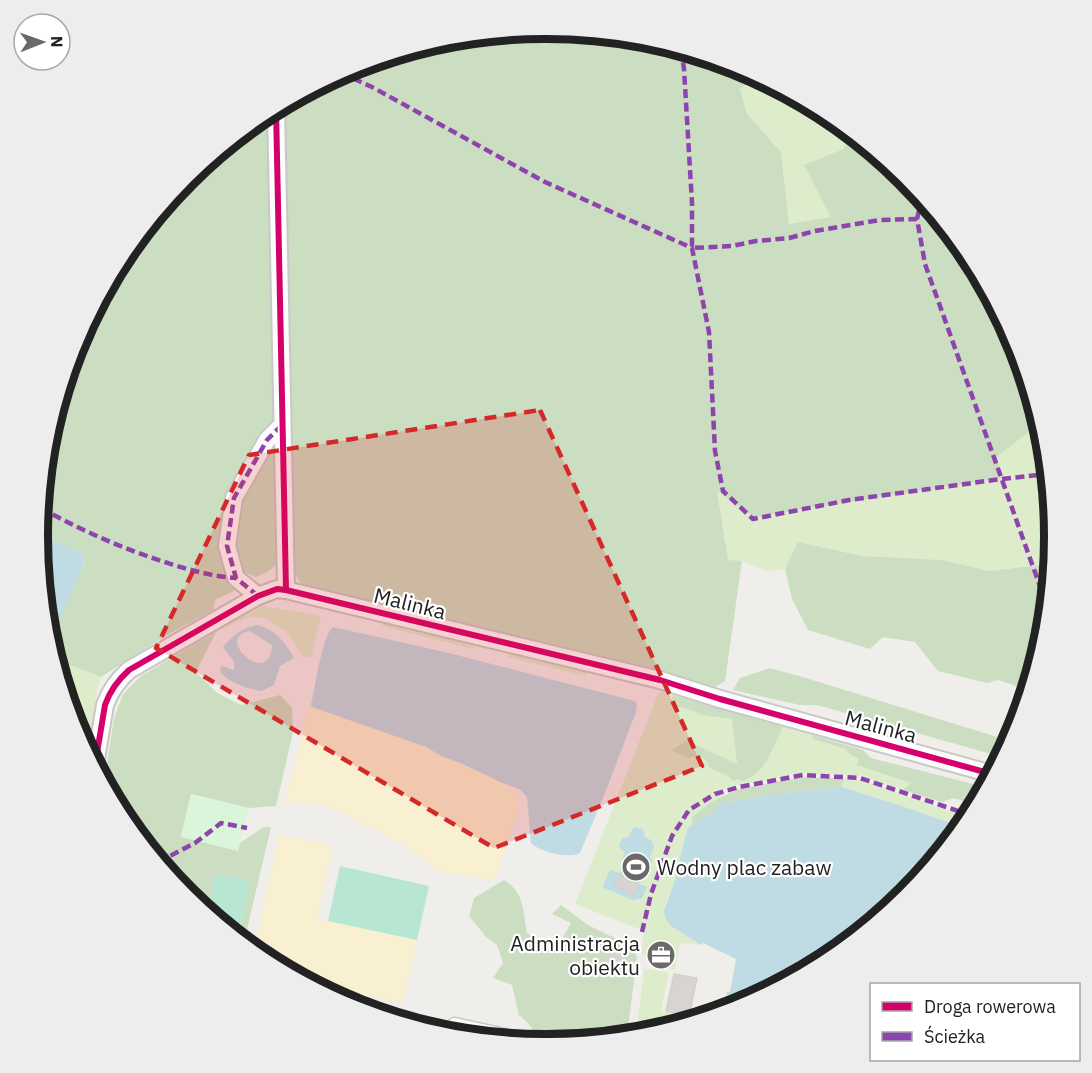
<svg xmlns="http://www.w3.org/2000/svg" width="1092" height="1073" font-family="'IBM Plex Sans',sans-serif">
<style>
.grass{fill:#ddeccb;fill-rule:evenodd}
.forest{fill:#cbdec1}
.sand{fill:#f8f0d0}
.park{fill:#daf5da}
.pitch{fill:#b7e6d2}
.water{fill:#bfdbe3;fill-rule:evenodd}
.building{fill:#d7d4d2;stroke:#d3d0cc;stroke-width:1.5}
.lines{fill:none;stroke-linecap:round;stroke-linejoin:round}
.lane-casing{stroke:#c9c8c7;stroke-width:11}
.street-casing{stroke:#c9c8c7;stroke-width:20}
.lane{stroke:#fdfcfc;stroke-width:8}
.street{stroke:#fdfcfc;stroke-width:16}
.quiet{stroke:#8e44ad;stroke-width:4.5;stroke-dasharray:9 4.5;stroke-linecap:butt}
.cycleway-casing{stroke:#fff;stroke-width:10}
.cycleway{stroke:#d6006c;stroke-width:6}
.marked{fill:#d62828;fill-opacity:0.2;stroke:#d62828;stroke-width:4.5;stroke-dasharray:12 8;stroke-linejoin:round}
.labels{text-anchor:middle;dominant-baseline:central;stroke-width:4.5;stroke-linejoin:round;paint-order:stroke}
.street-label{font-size:21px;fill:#222;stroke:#fff}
.poi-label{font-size:21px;fill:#222;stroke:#fff;text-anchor:start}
.rim{fill:none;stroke:#222;stroke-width:8}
</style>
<rect width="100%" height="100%" fill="#f0eeeb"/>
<!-- grass -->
<g class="grass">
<path d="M757 76 829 114 847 129 844 149 831 217 789 224 781 152 747 114 740 89Z"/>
<path d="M1041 427 1044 438 1054 537 1052 562 989 571 942 560 862 556 798 542 785 569 767 571 742 561 728 560 717 490 754 517 1002 478 997 457 1031 430Z"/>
<path d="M262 606 321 616 311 658 303 656 287 632 265 618 248 617 216 632Z"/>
<path d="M383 621 474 643 473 649 382 626Z"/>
<path d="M509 652 588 671 586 676 507 657Z"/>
<path d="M65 663 101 677 97 691 89 754 77 731 60 676Z"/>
<path d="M659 692 673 695 670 705 691 710 702 715 732 719 737 764 688 741 689 758 697 756 704 758 710 768 728 776 733 781 737 779 743 781 756 775 766 763 783 727 812 735 813 739 845 749 851 755 859 759 858 765 911 783 903 790 862 776 802 773 738 785 715 791 726 795 711 802 691 818 693 823 687 830 674 883 665 905 671 925 701 945 680 943 675 970 669 969 672 952 655 948 652 956 641 954 644 931 575 904ZM632 829 651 840C650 856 646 869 639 884L612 870 620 874 624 863 623 857 624 852 621 850 619 845 629 836Z"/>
<path d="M844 779 861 780 969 818 962 827 896 804 841 787Z"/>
<path d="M644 969 669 972 661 1011 691 1017 690 1021 636 1035Z"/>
</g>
<!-- forest -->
<g class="forest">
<path d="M546 29 645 38 741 67 757 76 740 89 747 114 781 152 789 224 831 217 804 165 844 149 847 129 905 178 969 255 1015 342 1041 427 1031 430 997 457 1002 478 754 517 717 491 728 560 742 561 725 681 714 688 306 587C292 578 294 563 294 547L275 546 276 565 269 571 256 577 242 571 234 591 215 600 213 610 167 635 101 677 65 663 60 676 48 635 46 613 61 616 83 565 84 556 78 551 38 535 48 437 77 342 124 254 187 177 264 114 352 67 447 38Z"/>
<path d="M798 542 862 556 942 560 989 571 1038 565 1050 582 1044 636 1028 690 998 680 987 683 938 671 915 642 883 637 870 649 808 630 792 599 785 569Z"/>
<path d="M216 632 196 672 217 693 241 705 280 695 292 708 293 732 276 806 249 808 191 794 181 836 238 851 240 843 264 827H271L244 942 239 939 249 880 215 875 208 913 187 895 123 818 104 781 114 719 123 694 141 676Z"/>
<path d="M770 668 806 678 1010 741 1002 757 817 705H800L733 690 740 678Z"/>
<path d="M673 695 783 727 766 763 755 775 743 781 737 779 733 781 728 776 710 768 704 758 697 756 689 758 671 750 688 741 737 764 732 719 702 715 691 710 670 705Z"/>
<path d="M812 735 863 750 871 758 985 787 979 798 964 801 953 798 942 802 903 790 911 783 857 765 859 759 851 755 845 749 813 739Z"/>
<path d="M803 777 844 779 841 787 783 793 722 803 706 817 693 823 691 818 711 802 739 789Z"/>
<path d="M504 880C525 893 523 911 527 933L558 946 571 923 552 914 561 905 588 925 625 943 637 956 627 1037 546 1044 535 1043 536 1034 528 1023 519 1015 512 985 493 978 503 963 497 945 486 937 469 916 474 898Z"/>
</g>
<!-- sand -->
<g class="sand">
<path d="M309 706 426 747C446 760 469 767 491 777 501 782 511 786 520 794L516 817 495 880 438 871 407 847 349 816 324 805 285 802Z"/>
<path d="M279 834 333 846 317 919 417 940 403 1003 309 983 263 959 254 951Z"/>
</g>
<!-- park -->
<path class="park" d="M191 794 249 808 238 851 181 837Z"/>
<!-- pitch -->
<g class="pitch">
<path d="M340 866 429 886 417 940 328 921Z"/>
<path d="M215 874 249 880 239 939 208 913Z"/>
</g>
<!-- water -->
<g class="water">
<path d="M38 535 78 551 84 556 83 565 61 617 46 613Z"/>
<path d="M257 625C276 630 285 642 294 658L280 666 274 685 261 691C246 688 231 684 220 672L221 666C226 666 230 670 234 670V662L223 647C231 636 244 627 257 625ZM249 631 272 645C271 689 213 639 249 631Z"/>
<path d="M333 627 445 652 635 701 637 704 636 712 605 793 580 853C569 859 540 852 531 843L527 797 521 790 500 782 463 764 441 756 426 747 312 707 311 705C315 688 322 636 333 627Z"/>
<path d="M841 787 896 804 962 827 905 896 828 959 740 1006 726 1010 727 992H730L736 959 703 943 701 945 671 926 665 918 664 911 674 883 687 830 693 823 706 817 722 803 783 793Z"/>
<path d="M635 827 643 829 645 837 651 840 654 847 650 856 652 862C648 870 643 875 639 884L647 887 642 898 633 900 604 888 603 886 610 870 620 873 624 863 623 857 624 852 621 850 619 845 622 839 629 836 632 829Z"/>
</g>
<!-- building -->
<g class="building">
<path d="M619 875 639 884 634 895 614 886Z"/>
<path d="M613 949 629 952 626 964 610 961Z"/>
<path d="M657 949 673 952 670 966 654 963Z"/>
<path d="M674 974 697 978 689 1016 666 1011Z"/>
</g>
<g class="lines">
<!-- lane casing -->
<g class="lane-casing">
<path id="lane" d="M440 1033 454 1022 538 1040 562 1043"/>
</g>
<!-- street casing -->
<g class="street-casing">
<g id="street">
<path d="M276 108 286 590"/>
<path d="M258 596 236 578 227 546 234 498 267 440 282 425"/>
<path d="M95 765 105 705C110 690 118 680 129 670L258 596 277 589 286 590 660 680 720 699 992 774"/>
</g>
</g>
<!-- lane -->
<use href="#lane" class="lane"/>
<!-- street -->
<use href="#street" class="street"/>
<!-- quiet -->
<g class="quiet">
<path d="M681 49 684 69 692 203V248L732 246 756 241 789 238 815 231 880 220 917 219"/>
<path d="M341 73 372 87 545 182 692 248 709 332 715 451 723 491 753 519 849 500 1001 479 1048 474"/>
<path d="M922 198 917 219 925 264 1047 606"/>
<path d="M41 508C75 527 110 543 147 556 176 566 206 576 236 578"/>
<path d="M258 596 236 578 227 546 234 498 267 440 282 425"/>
<path d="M160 864 166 858 195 843 221 823 247 828"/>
<path d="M642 932 651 894 672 836 689 810 715 794 739 787 803 775 860 778 970 815"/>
</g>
<!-- cycleway casing -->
<g class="cycleway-casing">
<g id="cycleway">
<path d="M276 108 286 590"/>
<path d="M95 765 105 705C110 690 118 680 129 670L258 596 277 589 286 590 660 680 720 699 992 774"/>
</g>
</g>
<!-- cycleway -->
<use href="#cycleway" class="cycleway"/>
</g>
<!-- marked area -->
<path class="marked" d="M540 410 702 766 494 848 156 648 249 455Z"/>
<!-- icons -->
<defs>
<g id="stadium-disc" transform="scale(1.5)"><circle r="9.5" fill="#6a6968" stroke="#fff"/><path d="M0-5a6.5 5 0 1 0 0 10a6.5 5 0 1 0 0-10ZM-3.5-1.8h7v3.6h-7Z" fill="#fff"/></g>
<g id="office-disc" transform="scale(1.5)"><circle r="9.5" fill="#6a6968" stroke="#fff"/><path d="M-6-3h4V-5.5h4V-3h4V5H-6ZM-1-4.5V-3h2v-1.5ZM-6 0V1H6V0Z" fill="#fff"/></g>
</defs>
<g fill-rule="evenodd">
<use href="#stadium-disc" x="636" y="867"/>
<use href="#office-disc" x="661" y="955"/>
</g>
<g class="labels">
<!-- street labels -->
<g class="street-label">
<text transform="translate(410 603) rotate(14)">Malinka</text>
<text transform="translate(881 726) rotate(15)">Malinka</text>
</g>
<!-- poi labels -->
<g class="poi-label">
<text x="657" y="867">Wodny plac zabaw</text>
<text x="640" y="943" text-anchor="end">Administracja<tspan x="640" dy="24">obiektu</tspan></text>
</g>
</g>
<!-- crop -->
<path d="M0 0H1092V1073H0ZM545 39H547A497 497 0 0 1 1044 536V537A497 497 0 0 1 547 1034H545A497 497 0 0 1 48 537V536A497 497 0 0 1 545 39Z" fill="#ededed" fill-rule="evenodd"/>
<path class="rim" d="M545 39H547A497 497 0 0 1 1044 536V537A497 497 0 0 1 547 1034H545A497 497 0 0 1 48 537V536A497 497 0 0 1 545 39Z"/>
<!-- legend -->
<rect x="870" y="983" width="210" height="78" fill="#ffffff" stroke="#a7a7a7" stroke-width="1.5"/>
<rect x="882" y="1002" width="30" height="9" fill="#d6006c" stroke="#a7a7a7" stroke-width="1.5"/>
<text x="924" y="1013" font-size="18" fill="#222222">Droga rowerowa</text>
<rect x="882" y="1032" width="30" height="9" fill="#8e44ad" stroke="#a7a7a7" stroke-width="1.5"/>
<text x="924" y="1043" font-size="18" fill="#222222">Ścieżka</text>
<!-- north arrow -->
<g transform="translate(42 42) rotate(89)"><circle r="28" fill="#ffffff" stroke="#a7a7a7" stroke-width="1.5"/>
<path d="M0-4.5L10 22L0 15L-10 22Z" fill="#6a6968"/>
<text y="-9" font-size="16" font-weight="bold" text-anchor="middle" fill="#222222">N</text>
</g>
</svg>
